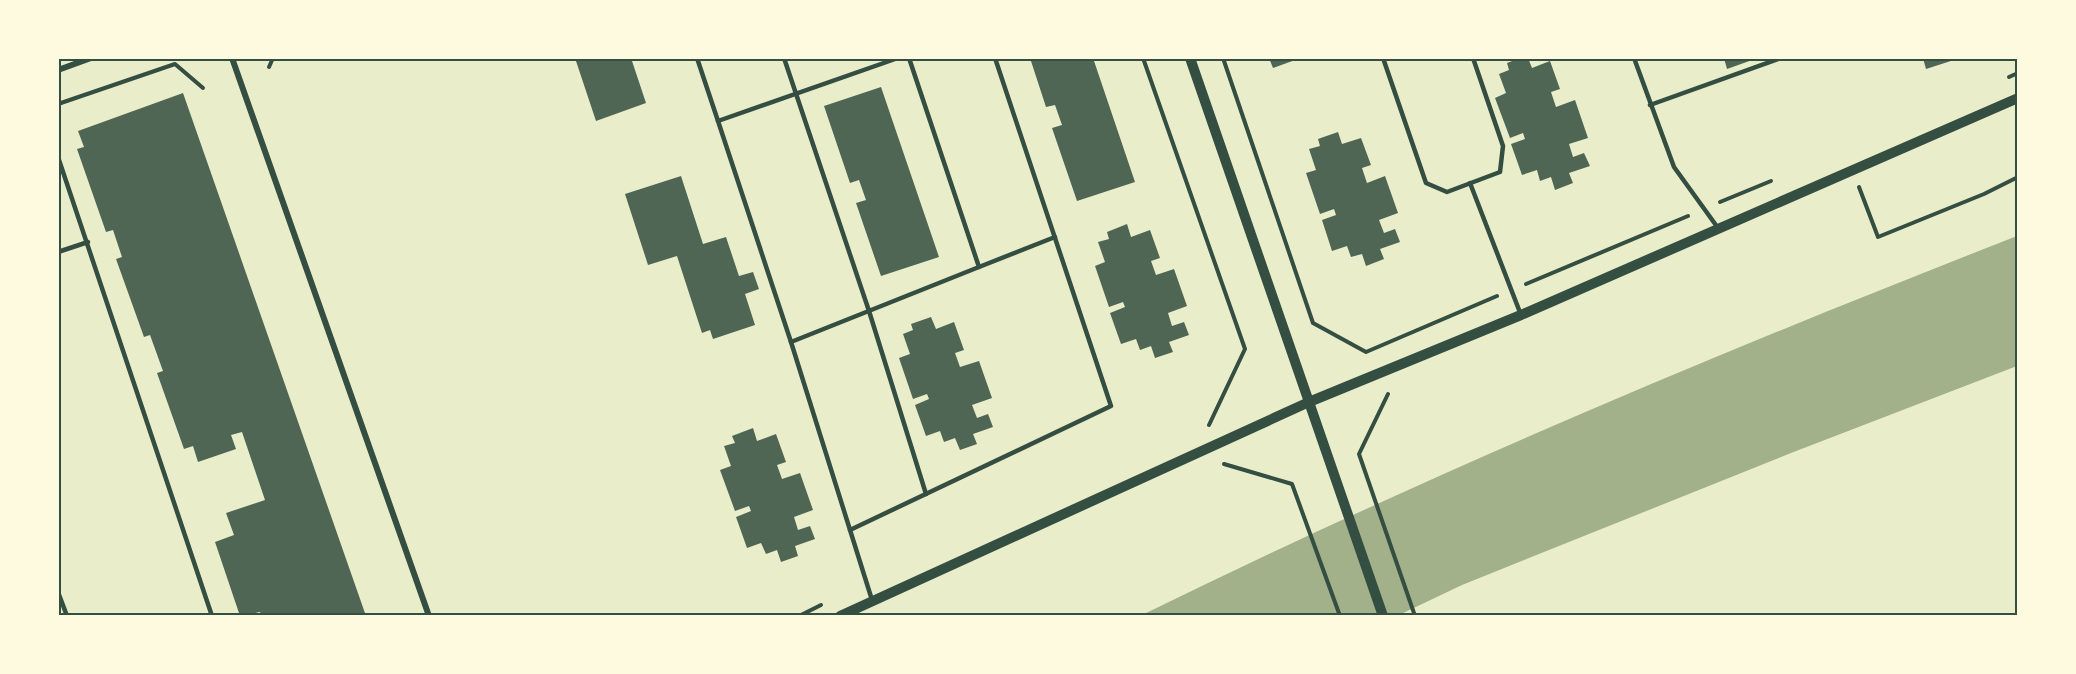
<svg xmlns="http://www.w3.org/2000/svg" width="2076" height="674" font-family="'Titillium Web',sans-serif">
<style>
.water{fill:#a3b18a}
.building{fill:#4f6655}
.lines{fill:none;stroke-linecap:round;stroke-linejoin:round}
.path{stroke:#344e41;stroke-width:4}
.service{stroke:#344e41;stroke-width:4.5}
.minor{stroke:#344e41;stroke-width:6}
.tertiary{stroke:#344e41;stroke-width:10}
.neatline{fill:none;stroke:#344e41;stroke-width:2}
</style>
<rect width="100%" height="100%" fill="#e9edc9"/>
<!-- water -->
<path class="water" d="M2017 236V366L1791 453 1462 585 1399 615 1140 616C1427 475 1720 352 2017 236Z"/>
<!-- building -->
<g class="building">
<path d="M575 58H631L646 103 596 121Z"/>
<path d="M1030 58H1093L1135 182 1077 201 1052 128 1062 125 1055 105 1046 107Z"/>
<path d="M1269 58H1298V59L1273 68Z"/>
<path d="M1520 58H1528L1532 68 1550 61 1560 89 1551 92 1556 107 1575 100 1588 138 1569 144 1573 157 1584 153 1590 166 1569 173 1573 183 1555 190 1551 177 1540 181 1537 170 1522 175 1511 144 1525 139 1523 133 1510 138 1495 98 1506 93 1499 74 1509 70 1507 63Z"/>
<path d="M1724 58H1755V59L1727 69Z"/>
<path d="M1923 58H1957V59L1926 69Z"/>
<path d="M881 87 939 257 881 276 856 203 866 200 859 180 850 183 824 106Z"/>
<path d="M183 93 366 616H262L260 612 240 616 215 542 234 535 226 513 265 500 242 432 231 435 236 449 198 462 193 446 184 449 157 373 163 371 150 335 144 337 116 259 122 257 113 230 106 232 77 149 84 147 78 131Z"/>
<path d="M1338 132 1342 144 1361 138 1371 165 1362 168 1367 183 1385 176 1398 213 1379 220 1384 233 1395 229 1400 242 1380 249 1384 259 1366 266 1362 254 1351 257 1347 246 1332 251 1322 220 1336 215 1334 209 1320 214 1306 173 1316 170 1309 149 1320 146 1318 139Z"/>
<path d="M681 176 703 244 726 237 739 276 753 272 759 289 745 294 755 325 713 339 710 330 702 333 677 256 648 265 625 194Z"/>
<path d="M1127 224 1131 237 1150 230 1160 258 1151 261 1156 275 1174 269 1187 306 1168 313 1172 326 1184 322 1189 335 1169 342 1173 352 1155 358 1151 346 1140 350 1136 339 1121 344 1110 313 1125 307 1123 302 1109 307 1095 266 1105 262 1098 242 1109 239 1107 232Z"/>
<path d="M931 317 936 329 954 322 964 350 955 353 960 367 979 361 992 398 972 405 977 418 988 414 993 427 973 434 977 444 960 450 955 438 944 442 940 431 926 436 915 405 929 399 927 394 913 399 899 358 910 354 903 334 913 330 911 324Z"/>
<path d="M753 428 757 441 776 434 786 462 777 465 782 479 800 473 813 510 794 517 798 530 810 526 815 539 795 546 798 556 781 562 777 550 766 554 761 543 747 548 736 517 751 511 749 506 735 511 720 470 731 466 724 446 735 443 732 436Z"/>
</g>
<g class="lines">
<!-- path -->
<g class="path">
<path d="M1143 58 1245 349 1209 425"/>
<path d="M1223 58 1313 323 1366 352 1497 296"/>
<path d="M269 67 273 58"/>
<path d="M2009 77 2018 73"/>
<path d="M58 104 175 64 203 88"/>
<path d="M1859 187 1878 237 1984 194 2018 177"/>
<path d="M1720 202 1771 181"/>
<path d="M1526 284 1688 216"/>
<path d="M1388 394 1359 454 1415 616"/>
<path d="M1224 464 1292 484 1340 616"/>
<path d="M799 616 821 605"/>
</g>
<!-- service -->
<g class="service">
<path d="M697 58 718 121 898 58"/>
<path d="M784 58 869 311 926 494"/>
<path d="M1383 58 1426 183 1447 192 1500 172 1503 146 1473 58"/>
<path d="M1634 58 1674 167 1718 228"/>
<path d="M1650 105 1781 58"/>
<path d="M718 121 791 342"/>
<path d="M58 157 212 616"/>
<path d="M1470 183 1521 315"/>
<path d="M58 252 88 242"/>
<path d="M979 267 1055 237"/>
<path d="M850 530 1111 406 995 58"/>
<path d="M58 592 67 616"/>
<path d="M872 600 791 342 979 267 909 58"/>
</g>
<!-- minor -->
<g class="minor">
<path d="M232 58 429 616"/>
<path d="M58 70 91 58"/>
</g>
<!-- tertiary -->
<g class="tertiary">
<path d="M1190 58 1383 616"/>
<path d="M840 616 1309 402 1521 315 2018 98"/>
</g>
</g>
<!-- border -->
<rect width="2076" height="674" fill="none" stroke="#fefae0" stroke-width="120"/>
<rect x="60" y="60" width="1956" height="554" class="neatline"/>
</svg>
